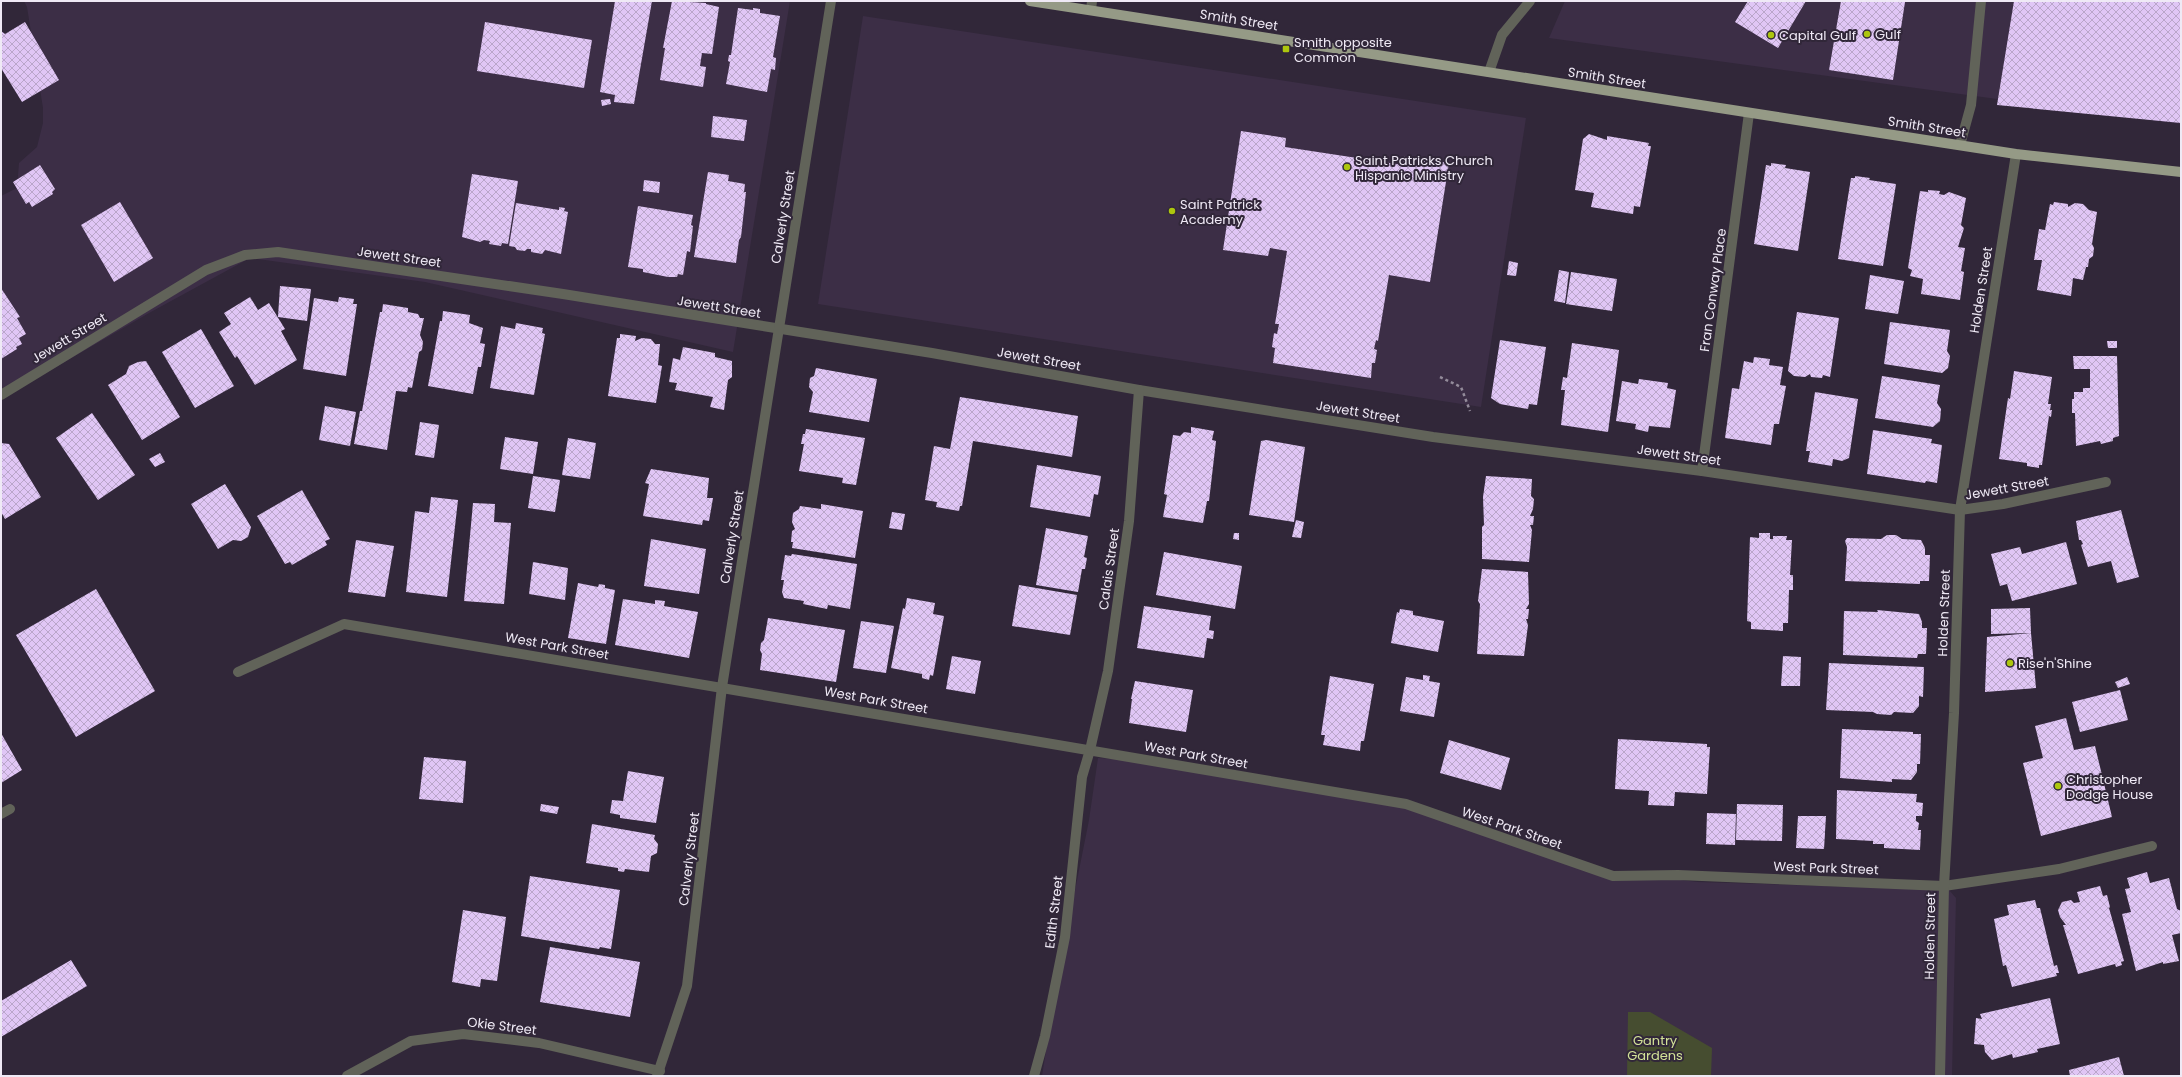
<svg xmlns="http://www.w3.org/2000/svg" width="2182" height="1077" font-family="Poppins,sans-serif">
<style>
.built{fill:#3c2e46}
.park{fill:#464d30}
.building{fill:url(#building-cross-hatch)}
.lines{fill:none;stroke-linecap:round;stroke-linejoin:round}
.path{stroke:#938b9a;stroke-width:2.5;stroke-dasharray:3 3;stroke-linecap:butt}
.minor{stroke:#616359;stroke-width:10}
.major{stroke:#959a86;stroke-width:10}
.poi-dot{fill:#adc60e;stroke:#312739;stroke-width:1.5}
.labels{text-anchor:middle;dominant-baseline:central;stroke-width:4;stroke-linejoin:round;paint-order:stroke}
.street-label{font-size:13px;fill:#efe9f5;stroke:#312739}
.poi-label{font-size:13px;fill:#efe9f5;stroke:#312739;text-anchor:start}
.park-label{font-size:13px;fill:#d2e297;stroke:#312739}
</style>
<defs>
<pattern id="building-cross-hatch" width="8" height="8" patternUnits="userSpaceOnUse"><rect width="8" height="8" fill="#e0c6f5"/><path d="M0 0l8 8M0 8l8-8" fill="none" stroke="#baa6ca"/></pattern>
</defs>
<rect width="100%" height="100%" fill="#312739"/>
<!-- built -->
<g class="built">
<path d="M24 1H790L733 352 425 282 250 258 149 313 1 399V196L17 188 19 163 37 147 43 123V108L27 7Z"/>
<path d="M1565 1H2181V124L1549 38Z"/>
<path d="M863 16 1526 118 1481 407 818 304Z"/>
<path d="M1098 758 1115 759 1409 807 1595 870 1698 882 1949 890 1956 898 1952 1076H1042L1058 976 1089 820Z"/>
</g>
<!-- park -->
<path class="park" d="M1628 1012H1650L1712 1048 1711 1076H1627Z"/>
<!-- building -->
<g class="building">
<path d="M615 1H652L634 104 614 102 615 95 600 92Z"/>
<path d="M672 1 706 3V4L719 7 712 54 702 53 700 66 706 67 703 87 660 80 665 48H663Z"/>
<path d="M1748 1H1806L1778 48 1735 22Z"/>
<path d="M1841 1 1905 2 1893 80 1829 70Z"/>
<path d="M2014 1H2181V123L1997 105Z"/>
<path d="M738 8 753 10V8L760 9V13L780 16 773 57 776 58 775 70 771 69 767 92 726 84 730 62 728 61 729 55H731Z"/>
<path d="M25 22 59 80 22 102 1 68V31L5 34Z"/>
<path d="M485 22 592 40 584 88 477 71Z"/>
<path d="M610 99 611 104 602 106 601 100Z"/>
<path d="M713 116 747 120 744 141 711 137Z"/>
<path d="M1241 131 1286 138 1285 147 1403 165 1404 156 1449 163 1430 282 1389 275 1378 341 1376 340 1374 349 1377 350 1375 363H1372L1371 378 1273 363 1275 348 1272 347 1274 333 1277 334 1279 324H1275L1287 251 1270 248 1268 256 1223 250Z"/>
<path d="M1589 134 1607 140V136L1649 143 1648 146H1651L1640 207 1634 206 1633 214 1591 207 1594 193 1575 190 1583 139Z"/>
<path d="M1771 163 1786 165 1785 168 1810 172 1798 251 1754 244 1766 165 1771 166Z"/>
<path d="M40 165 55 189 52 192 53 194 32 207 29 202 26 204 13 182Z"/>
<path d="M708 172 729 175 728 181 745 184 744 192H746L741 237 739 240 736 263 694 257Z"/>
<path d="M472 174 518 181 508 244 502 243 501 246 489 244 490 241 484 240 480 242 462 237Z"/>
<path d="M1855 176 1870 178 1869 180 1896 184 1883 266 1838 259 1851 178H1855Z"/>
<path d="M644 180 660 182 659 193 643 191Z"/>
<path d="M1928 190 1940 191 1939 194 1944 195 1949 192 1966 198 1961 225 1964 228 1958 247 1965 248 1961 271 1964 272 1960 300 1921 294 1923 279 1910 276 1912 270 1908 268 1920 191 1928 192Z"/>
<path d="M120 202 153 258 114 282 81 225Z"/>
<path d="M2054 202 2068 204V207L2075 203 2083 204 2089 210 2097 212 2092 244 2094 248 2093 256 2089 259 2088 267H2086L2083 280 2073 278 2071 296 2037 290 2042 260H2034L2039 229 2045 230 2050 204 2053 205Z"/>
<path d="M516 203 559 210V207L565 208 564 211 568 212 561 254 545 250 542 254 531 252V249H527L525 251 517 250 515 247 509 246Z"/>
<path d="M638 206 693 215 691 225 693 226 690 252 687 251 683 275 678 274 677 277H668L643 272V269L628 267Z"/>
<path d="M1509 261 1518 263 1516 276 1507 275Z"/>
<path d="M1559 270 1569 272 1565 303 1554 301Z"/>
<path d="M1571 272 1617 279 1612 311 1566 304Z"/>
<path d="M1870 275 1904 281 1898 314 1865 309Z"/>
<path d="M280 286 311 289 307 321 278 317Z"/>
<path d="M1 288 20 317 17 318 26 334 19 338 22 344 16 347 17 349 1 359Z"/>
<path d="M250 297 258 310 269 303 285 329 281 331 297 360 255 385 237 356 235 358 219 332 231 324 224 313Z"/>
<path d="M339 297 354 299 353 304H357L346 376 303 369 314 298 338 302Z"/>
<path d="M383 304 408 308V312L418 314 420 318H424L420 335 423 342 422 350 419 352 412 388 408 387 407 392 396 391 387 450 354 444 360 411H362L380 312H382Z"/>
<path d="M443 311 470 315 469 323 483 328 480 343 485 344 481 367H478L473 394 428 386 440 321H442Z"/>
<path d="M1797 312 1839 318 1830 377 1823 375 1822 378 1811 377 1810 374 1805 377 1794 376 1788 371Z"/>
<path d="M1890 322 1950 330 1947 351 1950 356 1948 368 1942 373 1884 364Z"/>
<path d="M516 323 543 328 542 333 545 334 534 395 490 388 501 326 515 329Z"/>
<path d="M201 329 234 386 195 408 162 352Z"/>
<path d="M620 334 636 336 635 341 642 338 651 339 655 344H660L658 365 662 366 656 403 608 396 617 338H620Z"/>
<path d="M1500 340 1546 347 1537 405 1529 404 1528 409 1500 404 1491 398Z"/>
<path d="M2107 341H2117V348H2108Z"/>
<path d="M1572 343 1619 350 1608 432 1561 425 1565 390H1561L1563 377 1567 378Z"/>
<path d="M683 347 715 353V357L732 361V377L728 380 724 410 710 407 713 397 675 390 677 383 669 382 673 358 680 360Z"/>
<path d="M2073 356H2117L2119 436 2113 438V441L2101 444 2100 441 2076 446 2075 413H2072V399H2074V392H2083V388H2090V369H2074Z"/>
<path d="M1754 357 1770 359 1769 365 1783 367 1780 385 1786 386 1779 424H1774L1771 445 1725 438 1732 388 1739 389 1744 361 1753 363Z"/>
<path d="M146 361 180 417 142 440 108 385 126 374 129 366 138 362Z"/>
<path d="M816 368 877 379 869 422 809 412 813 392 809 387 810 378 814 376Z"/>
<path d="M2014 371 2052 377 2048 404H2051L2050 410H2052L2051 417 2049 416 2042 465H2039V468L2027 466V463L1999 459 2008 398 2010 399Z"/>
<path d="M1882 376 1940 385 1937 403 1941 409 1940 421 1933 427 1875 418Z"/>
<path d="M1639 379 1668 383 1667 388 1676 390 1670 428 1649 426 1648 432 1635 429 1636 424 1616 421 1622 381 1638 384Z"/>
<path d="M1815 392 1858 399 1849 458 1842 461 1833 459 1832 466 1808 462 1810 451H1806Z"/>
<path d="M960 397 1078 416 1072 457 973 441 962 506H960L959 511 936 507 937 502 925 500 934 446 950 449Z"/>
<path d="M325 406 356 412 350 446 319 440Z"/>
<path d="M92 413 135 475 98 500 56 438Z"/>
<path d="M420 422 439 425 434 458 415 455Z"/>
<path d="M1191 427 1214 431 1212 440 1216 441 1209 501H1207L1203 523 1163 517 1167 495 1164 494 1173 435 1180 436 1184 432 1191 433Z"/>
<path d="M806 429 865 438 856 485 842 483 843 478 799 471 804 444H801L803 434H805Z"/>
<path d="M1873 430 1932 439 1931 443 1942 445 1937 483 1926 481 1925 483 1867 474Z"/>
<path d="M505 437 538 442 533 474 500 469Z"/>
<path d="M568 438 596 443 590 479 562 475Z"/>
<path d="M1266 440 1305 447 1294 522 1249 515 1261 441Z"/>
<path d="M1 443 9 444 41 497 5 519 1 512Z"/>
<path d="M160 453 165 462 155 467 149 459Z"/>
<path d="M1037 465 1101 476 1098 495 1094 494 1090 517 1030 507Z"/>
<path d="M651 469 709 478 707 498H713L709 521 703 520 702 525 643 516 649 484 645 483Z"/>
<path d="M533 476 560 480 555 512 528 508Z"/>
<path d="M1486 476 1532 479 1531 496 1534 499 1533 509 1530 516H1534L1533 525H1530L1532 530 1529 562 1482 559V527L1484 525 1483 497Z"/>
<path d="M225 484 251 527 248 537 241 541 233 540 218 549 191 504Z"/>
<path d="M302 490 330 539 325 541 327 545 292 565 290 562 285 564 257 516Z"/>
<path d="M431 497 458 500 447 597 406 592 415 511 429 513Z"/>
<path d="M473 503 495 504 494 522 511 523 504 604 464 601Z"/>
<path d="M821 504 863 511 855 558 792 548 793 542H791L792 531 795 529 792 522 793 513 799 509 800 506 821 509Z"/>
<path d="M2121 510 2139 577 2117 583 2111 561 2088 567 2081 545 2083 544 2081 540H2079L2076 521Z"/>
<path d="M892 512 905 514 902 530 889 528Z"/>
<path d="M1296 520 1304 522 1301 538 1292 537Z"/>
<path d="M1046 528 1088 536 1084 557 1087 558 1085 569H1082L1078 592 1036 585Z"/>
<path d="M1234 533H1239V540L1233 539Z"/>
<path d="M1759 533H1770V539H1773V536H1787L1786 540H1792L1790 575H1793V590H1789L1788 623H1783V631L1751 629V622L1747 621 1750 537 1759 538Z"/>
<path d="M1887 535H1896L1902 539 1921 540 1925 548V555H1930L1929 581H1920V584L1845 581 1847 547 1845 541 1847 538 1881 539Z"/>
<path d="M651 539 706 549 699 594 644 586Z"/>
<path d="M356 540 394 546 385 597 348 592Z"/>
<path d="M2066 542 2077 584 2012 601 2007 584 2000 586 1991 554 2020 547 2022 554Z"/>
<path d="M1164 552 1242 566 1235 609 1156 595Z"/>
<path d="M792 554 857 564 850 609 828 605 827 609 803 604 804 601 784 598 782 592 784 580H781L785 555 791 556Z"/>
<path d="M533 562 568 568 565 600 529 594Z"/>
<path d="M1482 569 1528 572 1529 604 1526 609H1529L1528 619H1526L1528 625 1524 656 1477 654 1480 604 1478 601Z"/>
<path d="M578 583 598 587 599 584 605 585V588L615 590 606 644 568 638Z"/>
<path d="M1019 585 1077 595 1070 635 1012 626Z"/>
<path d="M96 589 155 691 76 737 16 635Z"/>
<path d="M907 598 935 603 933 614 944 616 933 676 930 675 929 680 922 678V674L891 668 903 608 905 609Z"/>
<path d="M623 599 655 604V600L665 601 664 606 698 612 689 658 615 645Z"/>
<path d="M1144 606 1211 616 1209 630 1214 631 1213 639 1207 638 1204 658 1137 648Z"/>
<path d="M2030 608 2031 633 1991 634V609Z"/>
<path d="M1400 609 1413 611V615L1444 621 1438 652 1391 643 1397 612 1399 613Z"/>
<path d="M1877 610 1919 614 1922 622V628H1927L1926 654H1918L1917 658 1843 655 1844 611 1878 612Z"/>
<path d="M768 618 845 630 836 682 760 670 762 654 760 650 761 643 764 640Z"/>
<path d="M861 621 894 626 886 673 853 668Z"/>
<path d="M2031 633 2036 688 1985 692 1987 637Z"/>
<path d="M952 656 981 661 975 694 946 689Z"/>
<path d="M1783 656 1801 657 1800 686H1781Z"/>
<path d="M1829 663 1924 667 1923 697 1919 696V706L1913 713 1894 712 1891 715 1877 714 1873 712 1826 710Z"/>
<path d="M1423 675 1430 676 1429 681 1440 683 1434 717 1400 711 1406 677 1423 680Z"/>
<path d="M1330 676 1374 684 1364 741H1361L1360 751 1323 745 1325 735H1321Z"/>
<path d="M2127 677 2130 684 2118 688 2115 682Z"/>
<path d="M1135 681 1193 690 1186 732 1129 723 1132 699H1131Z"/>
<path d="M2120 690 2128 720 2080 732 2072 702Z"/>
<path d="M2066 718 2074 750 2095 746 2112 817 2041 836 2023 763 2043 758 2035 726Z"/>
<path d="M1842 729 1913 732V734H1921L1920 764H1917V772L1911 780 1892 779V782L1840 778Z"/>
<path d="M1 733 22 770 1 783Z"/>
<path d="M1618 739 1707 744V747H1710L1707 794 1675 792 1674 806 1648 805 1649 791 1615 789Z"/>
<path d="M1449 740 1510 758 1501 790 1440 773Z"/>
<path d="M424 757 466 761 463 803 419 799Z"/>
<path d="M628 771 664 777 656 823 620 818V815L610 813 612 800 623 801Z"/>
<path d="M1837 790 1917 794 1916 802 1923 803 1922 816H1916V821L1919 823 1918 830H1921L1920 850 1884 848V844H1873V841L1836 839Z"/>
<path d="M541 804 559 807 557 814 540 811Z"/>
<path d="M1737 804 1783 805 1782 841 1736 840Z"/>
<path d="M1707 813 1736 814 1735 845 1706 844Z"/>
<path d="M1798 816H1826L1824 849 1796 848Z"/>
<path d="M592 824 655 835 654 839 658 844 657 853 651 856 649 872 625 869 624 872 618 871V868L586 863Z"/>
<path d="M2147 872 2150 883 2169 878 2177 909 2181 911V933L2172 935 2179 961 2163 964V962L2136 971 2122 914 2131 912 2125 889 2130 888 2127 878Z"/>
<path d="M530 876 620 890 611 949 600 947 599 949 521 936Z"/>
<path d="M2100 886 2103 896 2107 895 2110 907 2109 908 2124 961 2121 962 2122 965 2116 967 2115 964 2078 974 2063 925H2066L2060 917 2058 910 2062 902 2071 900 2074 903 2080 902 2077 892Z"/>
<path d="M2035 900 2037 908H2040L2054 966 2057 965 2059 973H2056L2057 976 2012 987 2006 965 2003 966 1994 919 2009 915 2007 905Z"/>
<path d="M463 910 506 917 497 981 481 979 480 987 452 982Z"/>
<path d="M550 947 640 962 630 1017 540 1002Z"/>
<path d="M71 960 87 986 1 1037V1001Z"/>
<path d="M2050 998 2060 1044 2037 1049 2038 1052 2013 1058 2012 1054 1992 1060 1985 1052 1984 1045 1974 1044 1976 1018 1982 1019 1980 1014Z"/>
<path d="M2119 1057 2124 1076H2070L2069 1070Z"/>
</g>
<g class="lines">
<!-- path -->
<path class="path" d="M1440 377 1461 387 1470 411"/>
<!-- minor -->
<g class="minor">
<path d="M1091 10 1092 1"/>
<path d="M1489 72 1502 35 1530 1"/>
<path d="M1960 145 1971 105 1981 1"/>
<path d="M1 395 206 270 245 255 278 252 563 294 932 353 1139 390 1433 437 1702 471 1960 510 2003 504 2106 482"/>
<path d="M1702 471 1749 113"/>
<path d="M238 672 344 624 1406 804 1613 876 1678 875 1944 886 2059 869 2152 846"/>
<path d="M1 814 10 809"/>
<path d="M347 1076 411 1041 463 1034 539 1043 660 1071"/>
<path d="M657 1076 687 986 722 687 831 1"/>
<path d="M1034 1076 1045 1036 1065 937 1082 777 1090 750 1108 671 1129 521 1139 390"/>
<path d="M1940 1076 1944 886 1954 713 1960 510 2016 154"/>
</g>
<!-- major -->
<path class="major" d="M1030 1 2016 154 2181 172"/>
</g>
<!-- markers -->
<g class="poi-dot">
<circle cx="1867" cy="34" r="4"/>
<circle cx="1771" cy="35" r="4"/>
<rect x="1282" y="45" width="8" height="8" rx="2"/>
<circle cx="1347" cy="167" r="4"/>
<circle cx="1172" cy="211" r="4"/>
<circle cx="2010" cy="663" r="4"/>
<circle cx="2058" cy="786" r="4"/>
</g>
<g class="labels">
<!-- street labels -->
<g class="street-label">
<text transform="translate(1239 20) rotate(9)">Smith Street</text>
<text transform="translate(1607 78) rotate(9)">Smith Street</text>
<text transform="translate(1927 127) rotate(9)">Smith Street</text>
<text transform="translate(783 217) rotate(-81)">Calverly Street</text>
<text transform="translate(399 257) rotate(8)">Jewett Street</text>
<text transform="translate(1713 290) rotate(-82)">Fran Conway Place</text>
<text transform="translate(1981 290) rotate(-81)">Holden Street</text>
<text transform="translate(719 307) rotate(9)">Jewett Street</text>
<text transform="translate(69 338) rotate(-31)">Jewett Street</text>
<text transform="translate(1039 359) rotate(10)">Jewett Street</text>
<text transform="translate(1358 412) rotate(9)">Jewett Street</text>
<text transform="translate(1679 455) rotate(8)">Jewett Street</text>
<text transform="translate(2007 488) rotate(-10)">Jewett Street</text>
<text transform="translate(732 537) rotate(-81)">Calverly Street</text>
<text transform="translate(1109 569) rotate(-82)">Calais Street</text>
<text transform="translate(1944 613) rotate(-88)">Holden Street</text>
<text transform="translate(557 646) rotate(10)">West Park Street</text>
<text transform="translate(876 700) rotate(10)">West Park Street</text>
<text transform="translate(1196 755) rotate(10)">West Park Street</text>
<text transform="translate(1512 828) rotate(19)">West Park Street</text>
<text transform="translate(689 859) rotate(-83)">Calverly Street</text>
<text transform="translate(1826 868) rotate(2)">West Park Street</text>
<text transform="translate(1054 912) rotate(-83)">Edith Street</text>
<text transform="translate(1930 936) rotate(-89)">Holden Street</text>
<text transform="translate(502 1026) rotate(7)">Okie Street</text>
</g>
<!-- poi labels -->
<g class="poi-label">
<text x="1875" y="34">Gulf</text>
<text x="1779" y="35">Capital Gulf</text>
<text x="1294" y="42">Smith opposite<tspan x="1294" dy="15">Common</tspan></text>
<text x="1355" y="160">Saint Patricks Church<tspan x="1355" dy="15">Hispanic Ministry</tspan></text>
<text x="1180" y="204">Saint Patrick<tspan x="1180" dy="15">Academy</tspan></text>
<text x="2018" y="663">Rise'n'Shine</text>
<text x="2066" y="779">Christopher<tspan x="2066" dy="15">Dodge House</tspan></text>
</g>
<!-- park labels -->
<g class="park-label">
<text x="1655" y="1040">Gantry<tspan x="1655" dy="15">Gardens</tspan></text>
</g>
</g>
<!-- border -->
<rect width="2182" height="1077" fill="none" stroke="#efe9f5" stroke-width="4"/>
</svg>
